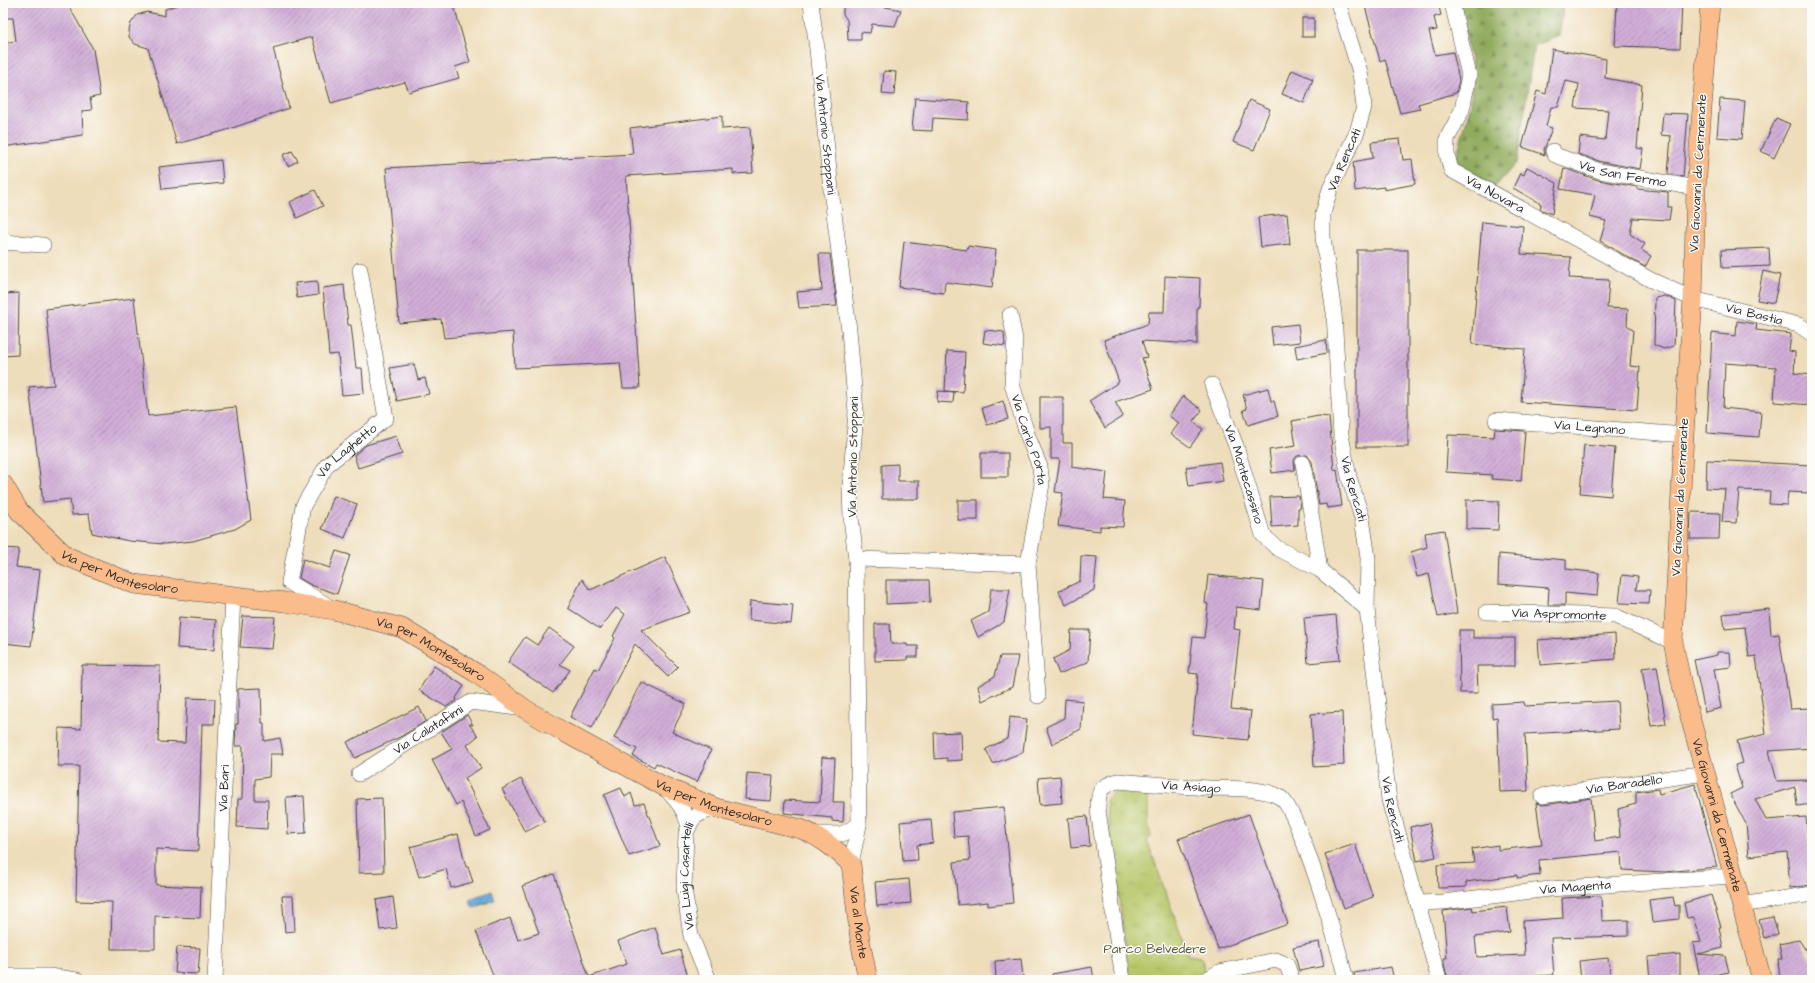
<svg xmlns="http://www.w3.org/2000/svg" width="1815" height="983" font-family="'Architects Daughter',sans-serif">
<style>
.grass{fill:url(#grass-tufts);stroke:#71784a}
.forest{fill:url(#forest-firs);stroke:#5e6b44}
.water{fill:url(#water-rules);stroke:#496982}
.building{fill:url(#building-hatch)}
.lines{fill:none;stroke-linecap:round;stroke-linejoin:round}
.minor-casing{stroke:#484640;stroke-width:16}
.major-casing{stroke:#484640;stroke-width:20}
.minor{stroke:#fff;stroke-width:15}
.major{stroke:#fabc8b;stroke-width:19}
.labels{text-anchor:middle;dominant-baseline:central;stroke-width:3;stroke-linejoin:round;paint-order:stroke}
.street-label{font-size:13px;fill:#2b2b2b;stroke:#fdfcf7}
.park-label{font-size:13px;fill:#555a3e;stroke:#fdfcf7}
</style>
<defs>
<pattern id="grass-tufts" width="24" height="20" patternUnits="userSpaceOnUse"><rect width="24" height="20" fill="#b7c669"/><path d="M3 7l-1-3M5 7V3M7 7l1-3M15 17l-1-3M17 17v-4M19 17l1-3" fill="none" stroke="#9eaa5b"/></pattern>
<pattern id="forest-firs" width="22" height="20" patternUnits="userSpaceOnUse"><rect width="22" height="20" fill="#91ab5d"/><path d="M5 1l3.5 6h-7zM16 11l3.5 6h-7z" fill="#778b4d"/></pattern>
<pattern id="water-rules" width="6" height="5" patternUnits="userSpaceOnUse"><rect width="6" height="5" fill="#67a7da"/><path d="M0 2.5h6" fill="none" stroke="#5588b1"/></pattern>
<pattern id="building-hatch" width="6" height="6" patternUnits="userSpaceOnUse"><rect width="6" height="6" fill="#d1aed8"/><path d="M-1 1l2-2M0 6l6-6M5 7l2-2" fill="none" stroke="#aa8eaf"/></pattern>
</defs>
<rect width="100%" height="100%" fill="#fdfcf7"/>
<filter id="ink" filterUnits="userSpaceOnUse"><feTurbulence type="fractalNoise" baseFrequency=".025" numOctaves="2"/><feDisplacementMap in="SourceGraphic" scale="8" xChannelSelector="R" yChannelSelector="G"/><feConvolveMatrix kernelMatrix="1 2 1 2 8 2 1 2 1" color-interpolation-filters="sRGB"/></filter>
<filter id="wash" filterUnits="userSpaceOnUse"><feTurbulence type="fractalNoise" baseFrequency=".012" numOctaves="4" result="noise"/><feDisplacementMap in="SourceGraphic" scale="16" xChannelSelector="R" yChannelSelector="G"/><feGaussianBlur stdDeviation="0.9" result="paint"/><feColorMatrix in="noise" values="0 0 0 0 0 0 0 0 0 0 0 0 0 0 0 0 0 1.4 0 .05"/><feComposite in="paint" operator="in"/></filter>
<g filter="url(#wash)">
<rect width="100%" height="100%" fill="#eeddba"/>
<!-- grass -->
<path class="grass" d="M1114 791H1140L1144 793 1148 800V822L1151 837 1147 840 1188 955 1202 957 1204 973 1197 980H1130L1106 801Z"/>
<!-- forest -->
<path class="forest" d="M1459 3H1564L1559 36 1534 46 1517 162 1495 187 1454 165 1471 104 1472 66Z"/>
<!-- water -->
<path class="water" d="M492 891 495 900 473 908 469 899Z"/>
<g id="blocks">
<!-- building -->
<g class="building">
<path d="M3 3H67L93 49 100 96 90 98 92 110 82 111 83 135 3 147V43L16 41 13 18H3Z"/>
<path d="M184 3H453L470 62 455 67 459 78 409 92 405 82 331 103 312 37 273 48 289 108 227 130 177 144 148 48 135 44 129 37V30L131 23 137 15 147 12 165 16V9Z"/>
<path d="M843 3H865L901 10 895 26 872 24 870 33 861 32V40H848L847 20 843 14Z"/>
<path d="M1364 3H1438L1441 15 1434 17 1437 30 1429 31 1435 55 1453 52 1459 80 1456 93 1418 104 1420 109 1400 113 1385 59 1380 61Z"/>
<path d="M1617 3H1682L1680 48 1615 46Z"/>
<rect x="1302" y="18" width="12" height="19"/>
<path d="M1552 49 1606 59 1605 78 1642 85 1637 148 1643 149 1640 169 1602 162 1578 154 1580 137 1605 140 1608 110 1575 108 1579 84 1566 81 1558 107H1551L1546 126 1552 128 1544 150 1545 155 1522 147 1537 91 1546 94Z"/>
<path d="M1292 70 1313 79 1304 103 1282 94Z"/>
<path d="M884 71 896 72 894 95 882 94Z"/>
<path d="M915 98 969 102 968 120 933 118 932 131 912 130Z"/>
<path d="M1720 99 1745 101 1742 139 1717 137Z"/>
<path d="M1249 100 1270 109 1254 150 1233 142Z"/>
<path d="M1663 113 1688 114 1683 177 1668 174 1671 136 1661 135Z"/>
<path d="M722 116V129L750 127 753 173 733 174V169L626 176 640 388H623L620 363 515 368 513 332 444 338 441 319 399 323 386 168 633 154 630 128Z"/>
<path d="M1776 118 1790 124 1774 158 1761 151Z"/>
<path d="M1400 139 1403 160 1412 159 1415 184 1384 190V187L1355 191 1353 162 1373 158 1371 142Z"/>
<path d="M292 151 298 161 288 166 283 155Z"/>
<path d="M221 160 223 183 162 189 159 167Z"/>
<path d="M1527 167 1557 183 1552 214 1540 209 1541 204 1513 188 1520 173 1524 175Z"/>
<path d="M1564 168 1598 180 1637 187V189L1668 192V207H1671L1669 220 1633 218 1630 234 1645 244 1641 250 1651 256 1645 267 1600 241 1606 221 1590 217 1595 195 1560 189Z"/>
<path d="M315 190 323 206 297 218 290 202Z"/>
<path d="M1287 214 1290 244 1261 247 1258 217Z"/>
<path d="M1482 222 1523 226 1521 254 1571 257 1569 278 1609 280 1607 308 1628 309 1627 325 1633 330 1630 366 1640 367 1637 410 1521 402 1525 349 1472 344Z"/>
<path d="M904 242 967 250 968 246 996 250 992 288 945 282 944 293 899 287Z"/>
<path d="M1769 248 1770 266 1722 268 1721 250Z"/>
<rect x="1357" y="250" width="51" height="197"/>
<path d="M819 254H830L837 306 799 308 797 292 822 290Z"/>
<path d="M1763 271 1780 275 1774 303 1757 300Z"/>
<path d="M1165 276 1200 278 1199 307H1197V344L1142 341 1147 357 1142 358 1153 389 1115 402 1123 416 1105 428 1089 401 1119 382 1104 340 1148 324 1149 312H1164Z"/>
<path d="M317 281 318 295 297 298 295 283Z"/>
<path d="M344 285 348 325H351L356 368H362L364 393 342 395 338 354 329 355 323 288Z"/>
<path d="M19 293 18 355 3 356V294Z"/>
<path d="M1665 296 1676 301 1674 346 1664 349 1654 345 1655 298Z"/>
<path d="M134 298 148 416 236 407 251 520 235 529 193 541 164 544 129 541 92 533 89 514 72 515 70 499 43 502 29 387 54 385 46 309Z"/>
<path d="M1737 321 1757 324 1756 330 1791 334 1789 351 1795 352 1794 373 1812 375V405L1774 402 1776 367 1725 363 1723 408 1761 412 1759 437 1707 433 1712 333 1736 336Z"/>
<path d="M1298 324 1300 342 1273 345 1271 327Z"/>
<path d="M985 330 1004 332 1005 346 983 343Z"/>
<path d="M1326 340 1327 353 1297 359 1295 346Z"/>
<path d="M947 351 965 352 963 392 945 391Z"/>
<path d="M414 364 418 380 425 378 429 394 397 401 390 368Z"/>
<path d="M1268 388 1271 401H1274L1278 416 1248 425 1243 410 1247 409 1243 395Z"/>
<path d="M938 391 954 392 953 403 937 402Z"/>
<path d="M1183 396 1202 410 1193 422 1203 429 1190 447 1171 434 1179 423 1169 416Z"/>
<path d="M1040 397H1063V443H1072V467L1107 472 1104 499 1125 501 1123 527 1100 526V531L1058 526 1063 493 1055 492 1060 459H1051V427L1040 428Z"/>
<path d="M1003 401 1008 419 987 425 982 408Z"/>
<path d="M1319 416 1329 417 1334 470 1337 469 1342 506 1327 508 1326 504 1319 505 1312 462 1307 455 1297 456 1294 460 1295 470 1272 473 1269 450 1296 446 1292 421Z"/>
<path d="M1495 429 1525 431 1521 481 1491 479 1492 475 1446 472 1448 435 1494 437Z"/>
<path d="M396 436 402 454 358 468 354 455 366 445Z"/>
<path d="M1584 445 1615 448 1611 496 1580 493Z"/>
<rect x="981" y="453" width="27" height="24"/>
<path d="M1707 460 1811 465 1809 493 1788 492 1787 505 1769 504 1770 491 1739 490 1736 523 1722 522 1725 489 1706 488Z"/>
<path d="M1220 462 1223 481 1189 486 1186 467Z"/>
<path d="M898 464V481H919V499H882V465Z"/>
<path d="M334 496 357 504 345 538 322 529Z"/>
<path d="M1299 496 1301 508H1298V525L1272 527 1270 497Z"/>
<rect x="958" y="500" width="20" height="20"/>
<path d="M1466 500 1499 501 1498 530 1466 529Z"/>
<path d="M1691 512 1720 513 1719 539H1690Z"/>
<path d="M1444 530 1457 613 1438 617 1429 574 1417 577 1411 552 1427 547 1425 533Z"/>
<path d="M3 548 19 549 16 567 40 570 31 646 3 643Z"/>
<path d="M336 551 350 555 337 594 311 585 299 578 303 559 330 568Z"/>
<path d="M1499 554 1566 560V569L1599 573 1597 596 1565 593V605H1548L1549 588 1498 584Z"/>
<path d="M1081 556 1097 557 1094 590 1066 605 1059 591 1080 581Z"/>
<path d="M665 557 690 612 641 630 678 667 668 677 635 644 592 728 570 717 595 668 598 670 615 638 613 636 625 614 616 608 600 629 568 608 582 579 590 590Z"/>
<path d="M1208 575 1264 581 1261 610 1236 607 1234 629 1240 630 1231 709 1251 711 1248 740 1192 734 1198 674 1189 673 1193 637 1204 638 1208 604 1205 603Z"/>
<path d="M1622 575 1638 577 1636 590H1650L1649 604 1619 603Z"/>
<path d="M886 580H929L930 602 886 604Z"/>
<path d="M991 589H1010L1004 622 978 637 971 621 988 612Z"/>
<path d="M750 601 793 605 791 624 749 620Z"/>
<path d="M1769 609 1771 635 1779 634 1790 709 1812 708V748L1769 751 1777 781 1812 780V804L1797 806 1795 787 1755 799 1766 820 1806 817 1812 885 1790 888 1787 852 1749 856 1746 824 1730 794 1742 788 1735 765 1743 763 1737 741 1766 734 1756 656 1749 657 1745 627 1725 629 1723 614Z"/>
<path d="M1336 615 1340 660 1308 663 1304 618Z"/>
<path d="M243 616 275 617 272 649 240 647Z"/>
<path d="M179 617 216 620 214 650 177 648Z"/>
<path d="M875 624H890L891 644H907V646H918V657H907V660L875 661Z"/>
<path d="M549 628 574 646 560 664 570 670 553 693 508 662 525 637 537 645Z"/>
<path d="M1071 630H1090L1088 662 1059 674 1053 659 1070 650Z"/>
<path d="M1459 630H1473V638H1515V666H1477L1478 693H1460Z"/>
<path d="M1615 634 1616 659 1540 665 1538 640Z"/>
<path d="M1717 652H1730L1731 667 1714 669 1721 708 1705 712 1694 660 1717 655Z"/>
<path d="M1000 656H1018L1012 687 982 701 978 686 995 676Z"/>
<path d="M82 665 160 666 158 742 185 743 187 698 215 699 214 724H202L198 851 156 849V885L201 887 200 918 155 916V949H111L112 902 76 901 79 766H58L59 728 81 729Z"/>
<path d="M434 666 464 686 456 698 457 700 446 707 419 690Z"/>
<path d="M1657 666 1666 724 1651 726 1642 668Z"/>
<path d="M641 682 686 704 672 732 711 750 697 782 656 763 654 767 633 756 637 749 614 738Z"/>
<path d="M261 688 262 723H264V741L280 738 283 754H270L269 777 255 779V800H268L267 829 237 827 238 799H242L243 746H235L236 724H238V689Z"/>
<path d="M1065 699 1083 701 1081 729 1052 744 1046 727 1064 718Z"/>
<path d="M1617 701 1619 729 1525 734 1528 791 1500 792 1497 717 1492 718V704L1524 702 1525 706Z"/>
<path d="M419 707 426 721 402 736 355 758 347 742Z"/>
<path d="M1342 712 1344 765 1314 767 1311 714Z"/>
<path d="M467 715 473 725 469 724 478 736 467 745 481 768 465 778 490 830 476 836 461 802 456 805 432 760 452 749 441 732Z"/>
<path d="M1010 717 1027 719 1023 752 993 764 986 749 1007 739Z"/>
<path d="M961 732 962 760 947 761V758L935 759 934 733Z"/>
<path d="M822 757 835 758 833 802H844L843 822 832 821V818L784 813 785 800 820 802Z"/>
<path d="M747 773 773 775 771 801 745 799Z"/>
<path d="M1060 776 1062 803 1040 805 1038 778Z"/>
<path d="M521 779 545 822 525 832 502 789Z"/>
<path d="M1695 784 1717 867 1665 872 1622 870 1621 852 1539 860 1540 875 1517 878V875L1466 882V887L1438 888 1437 865 1474 863 1472 849 1498 845V850L1542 845 1536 803 1543 805 1591 798 1595 841 1620 837 1618 809 1636 804V792L1658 789 1659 794Z"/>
<path d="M621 788 625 797 631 793 635 805 644 803 660 846 629 856 604 795Z"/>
<path d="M304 796 306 833 288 834 286 797Z"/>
<path d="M382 798 384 872 359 873 357 799Z"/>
<path d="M1004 807 1013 903 988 906V902L958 905 954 862 970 860 968 836 954 837 952 812Z"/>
<path d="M1249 814 1288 924 1218 949 1178 839Z"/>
<path d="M1087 816 1090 846 1071 848 1068 818Z"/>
<path d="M931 819 933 843 917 845 918 860 903 861 900 822Z"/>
<path d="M1429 823 1436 857 1417 861 1410 827Z"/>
<path d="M458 834 466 867H468L473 882 451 888 446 869 419 877 410 847Z"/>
<path d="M1355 844 1373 897 1344 908 1325 854Z"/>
<path d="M554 874 589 977 627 964 618 941 655 927 664 955 680 950 689 980H495L476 931 510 918 518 940 539 933 522 886Z"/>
<path d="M909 879 911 903 877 906 875 882Z"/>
<path d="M1711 895 1721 927H1719L1723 948 1698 954 1725 956 1729 972 1700 978 1693 943 1701 942 1693 917 1687 918 1684 903Z"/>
<path d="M282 896H293L295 931 285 932Z"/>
<path d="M1601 896 1602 921 1629 920V936L1551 938 1554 975 1536 976V980H1448L1444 964V958H1447L1443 911 1472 907 1473 911 1507 907 1510 932 1475 937 1477 957 1525 955 1523 921 1563 918 1562 898Z"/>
<path d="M393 897 397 928 380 930 376 900Z"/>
<path d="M1673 897 1675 906 1679 905V919L1652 922 1649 900Z"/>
<path d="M1773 917 1778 934 1764 938 1759 920Z"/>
<path d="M1799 940 1812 960V980H1780L1778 959H1782L1779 944Z"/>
<path d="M1319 942 1324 966 1299 971 1293 947Z"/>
<path d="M177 947 200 948 198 974 175 973Z"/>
<path d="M1680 954V976L1665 977 1666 980H1650L1648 957Z"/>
<path d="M1608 958 1611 980H1581L1579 961Z"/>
<path d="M1021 959 1023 978 996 980 995 961Z"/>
<path d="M1092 967 1094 980H1053L1052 974Z"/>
<path d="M1391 967 1394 980H1355L1354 973Z"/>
</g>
</g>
</g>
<g filter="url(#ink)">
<use href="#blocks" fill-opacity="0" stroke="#484640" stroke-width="1"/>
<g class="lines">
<!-- minor casing -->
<g class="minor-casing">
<g id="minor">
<path id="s1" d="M811 3 817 49 831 190 849 330 856 412 850 488 851 518 856 559 859 825 851 864"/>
<path id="s2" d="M1338 3 1360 72 1364 107 1357 132 1330 189 1323 214V237L1334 313 1341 435 1349 477 1362 518 1368 558 1367 609 1389 800 1439 980"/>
<path id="s3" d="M1452 3 1469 75 1462 110 1447 139V154L1451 170 1651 280 1693 299 1799 325 1812 334"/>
<path id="s4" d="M1553 151 1555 155 1600 171 1696 188"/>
<path d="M3 242 43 245"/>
<path id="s5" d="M1010 315 1015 339 1012 384 1027 434 1040 467 1042 484 1028 564 1038 696"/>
<path id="s6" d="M1212 385 1236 446 1263 535 1277 548 1320 570 1367 609"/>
<path id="s7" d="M1496 420 1684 435"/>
<path d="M1303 463 1320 570"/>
<path d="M856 559 1028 564"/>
<path id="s8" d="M331 608 289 582 303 506 327 465 386 418 360 270"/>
<path id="s9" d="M1487 612 1615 616 1673 642"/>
<path id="s10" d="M359 774 471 702 525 709"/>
<path d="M665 788C678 802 684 808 689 827"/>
<path id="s11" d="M1542 796 1706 773"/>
<path d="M813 834H842L859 825"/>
<path id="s12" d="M1419 903 1443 902 1550 889 1732 876"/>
<path d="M1741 905 1812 894"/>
<path d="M3 976H49L77 980"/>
<path id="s13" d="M215 980 233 596"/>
<path id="s14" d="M709 980 691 936 684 888 686 834C692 815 697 814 716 808"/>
<path id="s15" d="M1123 980 1098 810C1098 792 1099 786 1118 781 1148 784 1178 786 1209 788 1227 789 1266 787 1281 798 1299 810 1340 952 1346 980"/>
<path d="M1206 980 1219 972 1276 960 1287 965 1292 980"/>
</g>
</g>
<!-- major casing -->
<g class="major-casing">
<g id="major">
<path id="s16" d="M1710 3 1696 188 1693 299 1684 435 1673 642 1684 695 1762 980"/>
<path id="s17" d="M3 484 19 511 66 556 134 584 285 602 334 610 402 628 476 673 525 709 562 731 663 786 716 808 801 829C821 837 836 849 851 864L860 940 868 980"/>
</g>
</g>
<!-- minor -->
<use href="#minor" class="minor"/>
<!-- major -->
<use href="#major" class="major"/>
</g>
</g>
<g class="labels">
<!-- street labels -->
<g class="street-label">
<text stroke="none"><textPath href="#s1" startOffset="132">Via Antonio Stoppani</textPath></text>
<text transform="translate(1344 160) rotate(-67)">Via Rencati</text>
<text stroke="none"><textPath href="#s4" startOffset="75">Via San Fermo</textPath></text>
<text transform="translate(1698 173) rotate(-87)">Via Giovanni da Cermenate</text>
<text stroke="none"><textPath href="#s3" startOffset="224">Via Novara</textPath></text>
<text stroke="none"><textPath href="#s3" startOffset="511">Via Bastia</textPath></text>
<text stroke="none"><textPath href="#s7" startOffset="94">Via Legnano</textPath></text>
<text stroke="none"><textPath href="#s5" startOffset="128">Via Carlo Porta</textPath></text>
<text stroke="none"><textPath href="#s8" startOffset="198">Via Laghetto</textPath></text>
<text transform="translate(853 457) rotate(-89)">Via Antonio Stoppani</text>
<text stroke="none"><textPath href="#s6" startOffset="95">Via Montecassino</textPath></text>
<text stroke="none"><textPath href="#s2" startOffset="500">Via Rencati</textPath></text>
<text transform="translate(1680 497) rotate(-87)">Via Giovanni da Cermenate</text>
<text stroke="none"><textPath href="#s17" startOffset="153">Via per Montesolaro</textPath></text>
<text stroke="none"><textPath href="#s9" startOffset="72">Via Aspromonte</textPath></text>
<text stroke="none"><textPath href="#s17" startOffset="477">Via per Montesolaro</textPath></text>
<text stroke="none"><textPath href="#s10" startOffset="82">Via Calatafimi</textPath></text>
<text stroke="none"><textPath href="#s11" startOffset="83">Via Baradello</textPath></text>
<text stroke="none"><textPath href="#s15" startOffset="285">Via Asiago</textPath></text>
<text stroke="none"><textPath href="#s13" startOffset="192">Via Bari</textPath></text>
<text stroke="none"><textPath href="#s17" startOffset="801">Via per Montesolaro</textPath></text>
<text stroke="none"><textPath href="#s2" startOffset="824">Via Rencati</textPath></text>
<text stroke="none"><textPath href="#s16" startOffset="819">Via Giovanni da Cermenate</textPath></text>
<text stroke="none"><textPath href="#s14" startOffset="108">Via Luigi Casartelli</textPath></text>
<text stroke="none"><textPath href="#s12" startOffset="157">Via Magenta</textPath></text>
<text stroke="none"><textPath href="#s17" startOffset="1013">Via al Monte</textPath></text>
</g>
<!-- park labels -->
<g class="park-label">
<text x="1155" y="949">Parco Belvedere</text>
</g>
</g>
<!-- margin -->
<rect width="1815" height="983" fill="none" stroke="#fdfcf7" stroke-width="16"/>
</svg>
